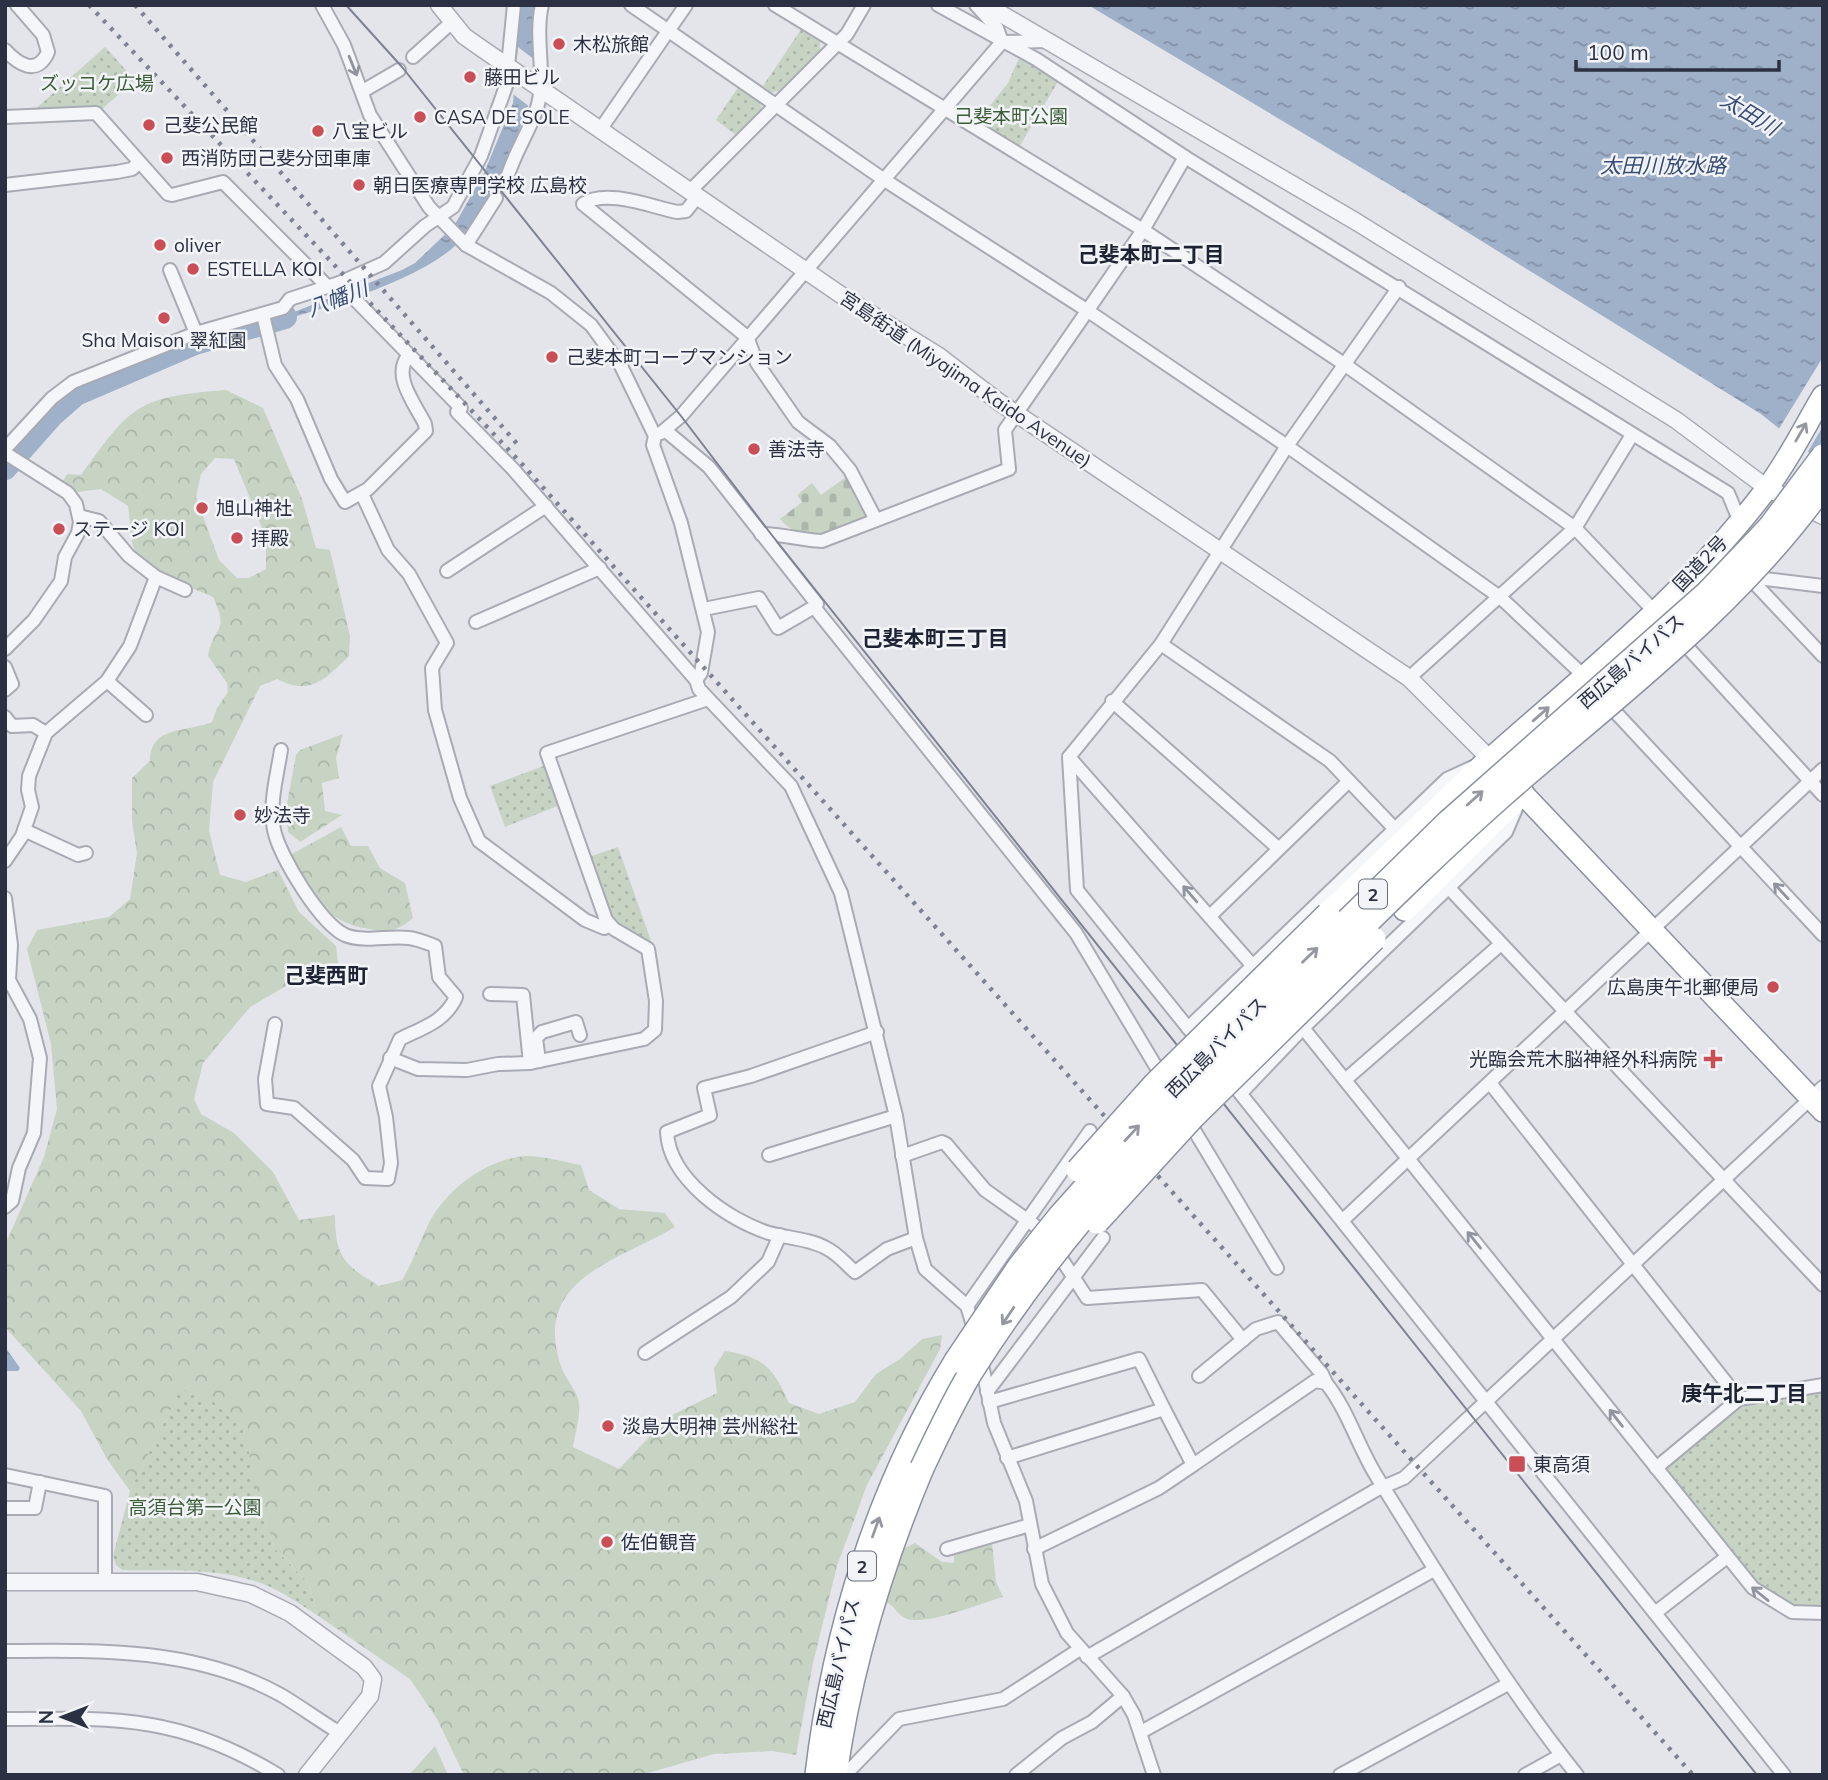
<svg xmlns="http://www.w3.org/2000/svg" width="1828" height="1780" font-family="Mulish,'Noto Sans JP',sans-serif">
<style>
.forest{fill:url(#forest-crowns);fill-rule:evenodd}
.cemetery{fill:url(#cemetery-stones)}
.park{fill:url(#park-dots)}
.water{fill:url(#water-ripples)}
.pier{fill:#e3e5ea}
.lines{fill:none;stroke-linecap:round;stroke-linejoin:round}
.river{stroke:#9fb0c9;stroke-width:24}
.minor-casing{stroke:#a8abb4;stroke-width:16}
.tertiary-casing{stroke:#a8abb4;stroke-width:19}
.trunk-casing{stroke:#8b91a1;stroke-width:24}
.motorway-casing{stroke:#8b91a1;stroke-width:26}
.minor{stroke:#f5f6f9;stroke-width:12}
.tertiary{stroke:#f5f6f9;stroke-width:16}
.trunk{stroke:#fff;stroke-width:21}
.motorway{stroke:#fff;stroke-width:23}
.tram{stroke:#7d8393;stroke-width:2}
.rail{stroke:#7d8393;stroke-width:4.5;stroke-dasharray:3.5 7;stroke-linecap:butt}
.motorway-bridge-casing{stroke:#8b91a1;stroke-width:26;stroke-linecap:butt}
.motorway-bridge{stroke:#fff;stroke-width:23}
.oneway{stroke:#90949e}
.oneway2{stroke:#9598a0}
.poi-dot{fill:#ca4e55;stroke:#f2f4f8;stroke-width:2.5}
.labels{text-anchor:middle;dominant-baseline:central;stroke-width:5;stroke-linejoin:round;paint-order:stroke}
.shield{fill:#f2f4f8;stroke:#676c79;stroke-width:2}
.shield-label{font-size:18px;font-weight:bold;fill:#2b3142}
.poi-label{font-size:19px;fill:#2b3142;stroke:#f2f4f8;text-anchor:start}
.park-label{font-size:19px;fill:#3d5d39;stroke:#f2f4f8}
.street-label{font-size:19px;fill:#2b3142;stroke:#f2f4f8}
.water-label{font-size:21px;font-style:italic;fill:#374d75;stroke:#f2f4f8}
.neighbourhood-label{font-size:21px;font-weight:bold;fill:#1d2333;stroke:#f2f4f8}
</style>
<defs>
<pattern id="forest-crowns" width="20" height="18" patternUnits="userSpaceOnUse" patternTransform="scale(1.75)"><rect width="20" height="18" fill="#c7d4c4"/><path d="M2 6a3 3 0 1 1 6 0M12 15a3 3 0 1 1 6 0" fill="none" stroke="#abb6aa"/></pattern>
<pattern id="cemetery-stones" width="16" height="16" patternUnits="userSpaceOnUse" patternTransform="scale(1.75)"><rect width="16" height="16" fill="#c7d4c4"/><path d="M2 7V4a2 2 0 0 1 4 0v3zM10 15v-3a2 2 0 0 1 4 0v3z" fill="#abb6aa"/></pattern>
<pattern id="park-dots" width="8" height="8" patternUnits="userSpaceOnUse" patternTransform="scale(1.75)"><rect width="8" height="8" fill="#c7d4c4"/><path d="M2 2h.1M6 6h.1" fill="none" stroke="#abb6aa" stroke-width="1.8" stroke-linecap="round"/></pattern>
<pattern id="water-ripples" width="26" height="14" patternUnits="userSpaceOnUse" patternTransform="scale(1.75)"><rect width="26" height="14" fill="#9fb0c9"/><path d="M2 4q2-2 4 0t4 0M15 11q2-2 4 0t4 0" fill="none" stroke="#8290a5"/></pattern>
</defs>
<rect width="100%" height="100%" fill="#e3e5ea"/>
<!-- forest -->
<g class="forest">
<path d="M226 390 263 408 302 499 316 548 330 550 350 636 349 656C324 680 311 696 277 679L260 686 213 782 209 831 220 875 246 882 278 870 299 912 336 946 339 973H308L250 1007 203 1063 194 1099 201 1114 234 1133 273 1172 299 1220 335 1215C335 1258 345 1265 379 1286L402 1280C414 1260 420 1240 430 1221 448 1188 488 1158 527 1156 544 1156 564 1162 581 1165L589 1190 619 1209 665 1213 675 1227C619 1261 531 1278 561 1366 565 1378 575 1388 578 1399 582 1412 575 1434 573 1447L619 1469 668 1417 717 1393 714 1368 725 1351C765 1357 773 1368 789 1403L819 1414 855 1402 876 1374 900 1359 922 1339 942 1335 940 1349 867 1485 837 1566 813 1663 796 1755 772 1751 714 1754 641 1775H464L437 1719 410 1679 317 1615 309 1584 274 1548 258 1497 181 1390 130 1491 107 1459 81 1411 5 1327V1245L44 1157 57 1109 51 1044 27 949 37 930 109 917 130 899 137 853 132 821V778L150 761C151 725 185 733 212 722L217 708 228 692 227 683 208 656C214 624 230 634 213 597 191 587 142 570 133 546 130 534 130 519 128 506L101 489 78 492 62 483 67 474 81 475C132 404 138 397 226 390ZM215 458 234 459 266 538V569L249 578H237L219 560 196 497 201 474Z"/>
<path d="M343 734 336 758 339 778 322 783 325 811 342 815 300 842 288 832 286 809 296 755 300 750Z"/>
<path d="M341 827 351 846H368L380 868 405 883 413 918C398 931 388 933 369 929 322 922 311 892 290 855Z"/>
<path d="M915 1543 942 1562 954 1563V1552L992 1543 996 1582 1003 1597C981 1603 925 1627 905 1618 896 1614 895 1605 884 1601L903 1549Z"/>
<path d="M435 1746 448 1775H409Z"/>
</g>
<!-- cemetery -->
<path class="cemetery" d="M846 477 857 501 867 515 865 521C836 531 804 547 780 519L802 502 797 495 812 483 821 495Z"/>
<!-- park -->
<g class="park">
<path d="M802 28 820 40V51L779 91 771 92 763 86Z"/>
<path d="M105 47 135 80 101 110 98 107 32 112Z"/>
<path d="M1019 58 1059 80 1018 149 977 122 1008 83Z"/>
<path d="M739 86 760 101 762 110 736 135 716 120Z"/>
<path d="M546 765 560 805 505 827 490 786Z"/>
<path d="M618 847 651 941 648 942 612 921 589 857Z"/>
<path d="M181 1389 222 1406 242 1420 258 1497 274 1548 309 1584 317 1615C303 1606 289 1596 274 1589 228 1566 172 1571 122 1570L116 1565 113 1556 130 1491Z"/>
<path d="M1823 1392V1608C1802 1607 1785 1605 1766 1593 1737 1573 1691 1503 1666 1473L1668 1466 1744 1405Z"/>
</g>
<!-- water -->
<g class="water">
<path d="M520 5H537C532 37 539 75 528 106 512 150 494 197 465 235 433 279 307 314 253 328L402 270 415 263 454 226 484 173 513 103Z"/>
<path d="M1088 5H1823V464L1761 414 1412 198Z"/>
<path d="M5 1347 20 1368 18 1371H5Z"/>
</g>
<!-- pier -->
<g class="pier">
<path d="M518 47 535 60 530 107 513 94Z"/>
<path d="M1823 357V426L1806 455 1777 432Z"/>
</g>
<g class="lines">
<!-- river -->
<path class="river" d="M5 468 52 415 76 394 195 343 285 317"/>
<!-- minor casing -->
<g class="minor-casing">
<g id="minor">
<path d="M322 5 344 45 370 115 429 207 466 245 551 293 591 325 621 366 655 436 653 445 681 523 708 632 701 673 696 680 699 689 791 786 841 893 896 1116 916 1238 925 1269 967 1306 975 1332"/>
<path d="M631 5 883 179 1088 311 1287 446 1501 598 1584 676"/>
<path d="M775 5 1143 230 1344 364 1575 528 1654 611"/>
<path d="M938 5 1036 59 1185 157 1728 493 1740 522"/>
<path d="M976 5 997 28 1002 42 1048 41"/>
<path d="M5 50C18 64 37 77 48 52L43 35 17 5"/>
<path d="M413 57 452 22"/>
<path d="M363 91 399 70"/>
<path d="M5 117 96 113 168 194 172 195 223 182 328 287"/>
<path d="M600 130 686 5"/>
<path d="M507 178C514 154 529 132 537 108 547 75 534 39 542 5"/>
<path d="M5 185 117 172 132 169 139 162"/>
<path d="M690 191 847 34 864 5"/>
<path d="M698 196 686 211 677 212C652 207 606 188 583 204L747 337 757 363 798 422 830 446 850 470 876 520"/>
<path d="M466 245 496 198"/>
<path d="M170 270 196 333"/>
<path d="M339 283 461 408 457 412 513 469 696 680"/>
<path d="M263 315 275 365 297 399 331 479 345 502 368 489 426 431 425 424C415 404 391 375 409 355"/>
<path d="M666 431 709 467 817 604 814 607 1076 933 1164 1080"/>
<path d="M661 433 681 416 1002 42"/>
<path d="M5 449 52 398 73 382 196 333 283 308 290 299 339 283 384 263 425 226 453 207 481 156 506 86 514 5"/>
<path d="M5 453 68 493 76 504 80 522 78 533 65 557 61 581 34 620 5 649"/>
<path d="M362 494 388 550 409 574 447 643 432 668 435 710 460 798 479 841 585 920 604 928 609 926"/>
<path d="M79 516 99 521 129 556 156 577 185 590"/>
<path d="M761 534C783 534 801 540 822 541L1009 469 1005 430 1143 230 1185 157"/>
<path d="M447 571 546 506"/>
<path d="M1744 572 1823 656"/>
<path d="M1748 573 1757 578 1823 586"/>
<path d="M704 609 759 598 778 628 814 607"/>
<path d="M476 622 600 568"/>
<path d="M1679 638 1823 795"/>
<path d="M1161 644 1330 761 1394 828"/>
<path d="M5 667 12 684 5 690"/>
<path d="M1409 678 1575 528 1632 435"/>
<path d="M107 681 146 715"/>
<path d="M1112 701 1278 848"/>
<path d="M1606 702 1823 935"/>
<path d="M5 717 12 726 33 725 46 733"/>
<path d="M1069 757 1267 982"/>
<path d="M24 830 78 855 86 853"/>
<path d="M5 861 22 836 32 807 28 790 29 776 46 733 107 681 130 646 156 577"/>
<path d="M1448 887 1823 1285"/>
<path d="M5 898 11 945 9 980 30 1019 40 1058 34 1133 19 1168 12 1201 5 1207"/>
<path d="M1210 916 1349 781"/>
<path d="M490 994 523 995 530 1063"/>
<path d="M1291 1013 1753 1588 1792 1612 1823 1613"/>
<path d="M275 1024 265 1079 267 1104 294 1108 353 1160 365 1178 388 1179 391 1163 386 1117 379 1086 400 1039C422 1028 445 1022 456 997L439 977 435 946C427 943 418 939 409 938 389 935 365 943 345 935 320 923 280 857 274 830 269 803 277 776 281 750"/>
<path d="M1188 1028 1447 779 1473 767"/>
<path d="M877 1032 751 1076 704 1088 710 1115 667 1132C669 1179 728 1220 769 1233 787 1238 810 1239 826 1248 837 1253 846 1264 855 1272L887 1249 916 1238"/>
<path d="M1201 1044 1077 890 1069 757 1161 644 1287 446 1399 287"/>
<path d="M390 1058 418 1069 467 1070 498 1064 530 1063 644 1039 655 1030 656 1001 648 949 614 929 606 920 547 753 708 699"/>
<path d="M539 1061 536 1038 542 1032 576 1022 580 1035"/>
<path d="M1228 1078 1784 1775"/>
<path d="M1345 1080 1501 944"/>
<path d="M1490 1083 1739 1399"/>
<path d="M1241 1093 1303 1028 1506 832 1518 804"/>
<path d="M1188 1120 1277 1268"/>
<path d="M769 1155 896 1116"/>
<path d="M902 1156 942 1142 946 1144 985 1190 1044 1232 1087 1298 1202 1290 1243 1340"/>
<path d="M1343 1220 1823 769"/>
<path d="M967 1306 1090 1131"/>
<path d="M645 1353 731 1297 768 1262 780 1235"/>
<path d="M981 1360 994 1423 1026 1501 1042 1584 1067 1633 1123 1696 1134 1715 1154 1775"/>
<path d="M1199 1376 1256 1329 1278 1322 1322 1374 1326 1383"/>
<path d="M987 1392 1103 1238"/>
<path d="M989 1402 1139 1359 1164 1409"/>
<path d="M1007 1458 1164 1409 1193 1465 1315 1381 1326 1383C1348 1410 1358 1447 1377 1477 1441 1579 1502 1681 1577 1775"/>
<path d="M1656 1468 1739 1399 1823 1385"/>
<path d="M5 1475 105 1496V1582"/>
<path d="M5 1508H35L40 1482"/>
<path d="M947 1549 1030 1525"/>
<path d="M1034 1549 1159 1488 1193 1465"/>
<path d="M1655 1613 1727 1557"/>
<path d="M5 1651C100 1650 196 1648 281 1695 301 1707 320 1721 340 1733"/>
<path d="M1087 1657 1376 1490 1404 1478 1823 1087"/>
<path d="M5 1719C117 1718 179 1715 278 1775"/>
<path d="M1141 1732 1434 1570"/>
<path d="M845 1775 899 1719 1003 1699 1080 1649"/>
<path d="M1016 1775 1062 1738 1092 1722 1123 1696"/>
<path d="M1340 1775 1508 1684"/>
<path d="M1525 1775 1561 1755"/>
</g>
</g>
<!-- tertiary casing -->
<g class="tertiary-casing">
<g id="tertiary">
<path d="M439 5 464 36 481 48 844 297 939 356 999 402 1409 678 1490 759"/>
<path d="M986 5 1355 221 1676 420 1767 488 1823 516"/>
<path d="M5 1582H197L251 1594 290 1613 364 1667 373 1679 370 1696 307 1775"/>
</g>
</g>
<!-- trunk casing -->
<g class="trunk-casing">
<path id="trunk" d="M1823 396C1805 426 1789 459 1768 487 1691 590 1586 674 1490 759L1823 1111"/>
</g>
<!-- motorway casing -->
<g class="motorway-casing">
<g id="motorway">
<path d="M1405 909 1522 793"/>
<path d="M1328 914 1490 759"/>
<path d="M817 1775C834 1630 879 1486 956 1361"/>
<path d="M835 1775C850 1667 880 1568 922 1468"/>
</g>
</g>
<!-- minor -->
<use href="#minor" class="minor"/>
<!-- tertiary -->
<use href="#tertiary" class="tertiary"/>
<!-- trunk -->
<use href="#trunk" class="trunk"/>
<!-- motorway -->
<use href="#motorway" class="motorway"/>
<!-- tram -->
<path class="tram" d="M346 5 402 67 681 416 771 534 1757 1775"/>
<!-- rail -->
<g class="rail">
<path d="M89 5 522 464 1693 1775"/>
<path d="M135 5 519 446"/>
</g>
<!-- motorway-bridge casing -->
<g class="motorway-bridge-casing">
<g id="motorway-bridge">
<path d="M1078 1170 1155 1084 1328 914"/>
<path d="M1097 1222 1193 1117 1374 939"/>
<path d="M956 1361 1019 1267 1059 1217 1160 1104 1448 822 1708 592 1769 528 1823 456"/>
<path d="M922 1468C937 1436 953 1402 971 1372 1064 1224 1184 1101 1309 980 1373 917 1437 853 1504 794 1615 697 1737 607 1823 486"/>
</g>
</g>
<!-- motorway-bridge -->
<use href="#motorway-bridge" class="motorway-bridge"/>
</g>
<!-- one-way arrows -->
<defs><path id="oneway-shaft" d="M-6 0H5M1.5-3L5.5 0L1.5 3" fill="none" stroke-width="1.6" stroke-linecap="round" stroke-linejoin="round" transform="scale(1.75)"/></defs>
<g class="oneway">
<use href="#oneway-shaft" transform="translate(353 66) rotate(68)"/>
<use href="#oneway-shaft" transform="translate(1781 891) rotate(-133)"/>
<use href="#oneway-shaft" transform="translate(1190 894) rotate(-131)"/>
<use href="#oneway-shaft" transform="translate(1474 1240) rotate(-129)"/>
<use href="#oneway-shaft" transform="translate(1616 1418) rotate(-128)"/>
<use href="#oneway-shaft" transform="translate(1760 1594) rotate(-141)"/>
</g>
<g class="oneway2">
<use href="#oneway-shaft" transform="translate(1801 432) rotate(-60)"/>
<use href="#oneway-shaft" transform="translate(1541 714) rotate(-41)"/>
<use href="#oneway-shaft" transform="translate(1475 798) rotate(-42)"/>
<use href="#oneway-shaft" transform="translate(1310 955) rotate(-44)"/>
<use href="#oneway-shaft" transform="translate(1132 1133) rotate(-47)"/>
<use href="#oneway-shaft" transform="translate(1008 1316) rotate(124)"/>
<use href="#oneway-shaft" transform="translate(876 1527) rotate(-70)"/>
</g>
<!-- markers -->
<g class="poi-dot">
<circle cx="559" cy="44" r="7"/>
<circle cx="470" cy="77" r="7"/>
<circle cx="420" cy="117" r="7"/>
<circle cx="149" cy="125" r="7"/>
<circle cx="318" cy="131" r="7"/>
<circle cx="167" cy="158" r="7"/>
<circle cx="359" cy="185" r="7"/>
<circle cx="160" cy="245" r="7"/>
<circle cx="193" cy="269" r="7"/>
<circle cx="164" cy="318" r="7"/>
<circle cx="552" cy="357" r="7"/>
<circle cx="754" cy="449" r="7"/>
<circle cx="202" cy="508" r="7"/>
<circle cx="59" cy="529" r="7"/>
<circle cx="237" cy="538" r="7"/>
<circle cx="240" cy="815" r="7"/>
<circle cx="1773" cy="987" r="7"/>
<path d="M1709.5 1048.5h7v7h7v7h-7v7h-7v-7h-7v-7h7z"/>
<circle cx="608" cy="1426" r="7"/>
<rect x="1508" y="1455" width="18" height="18" rx="3.5"/>
<circle cx="607" cy="1542" r="7"/>
</g>
<g class="labels">
<!-- shield labels -->
<g class="shield">
<rect x="1359" y="879.5" width="28" height="29" rx="5"/>
<rect x="848" y="1551.5" width="28" height="29" rx="5"/>
</g>
<g class="shield-label">
<text x="1373" y="894">2</text>
<text x="862" y="1566">2</text>
</g>
<!-- poi labels -->
<g class="poi-label">
<text x="573" y="44">木松旅館</text>
<text x="484" y="77">藤田ビル</text>
<text x="434" y="117">CASA DE SOLE</text>
<text x="163" y="125">己斐公民館</text>
<text x="332" y="131">八宝ビル</text>
<text x="181" y="158">西消防団己斐分団車庫</text>
<text x="373" y="185">朝日医療専門学校 広島校</text>
<text x="174" y="245">oliver</text>
<text x="207" y="269">ESTELLA KOI</text>
<text x="164" y="340" text-anchor="middle">Sha Maison 翠紅園</text>
<text x="566" y="357">己斐本町コープマンション</text>
<text x="768" y="449">善法寺</text>
<text x="216" y="508">旭山神社</text>
<text x="73" y="529">ステージ KOI</text>
<text x="251" y="538">拝殿</text>
<text x="254" y="815">妙法寺</text>
<text x="1759" y="987" text-anchor="end">広島庚午北郵便局</text>
<text x="1697" y="1059" text-anchor="end">光臨会荒木脳神経外科病院</text>
<text x="622" y="1426">淡島大明神 芸州総社</text>
<text x="1533" y="1464">東高須</text>
<text x="621" y="1542">佐伯観音</text>
</g>
<!-- park labels -->
<g class="park-label">
<text x="97" y="83">ズッコケ広場</text>
<text x="1011" y="116">己斐本町公園</text>
<text x="195" y="1507">高須台第一公園</text>
</g>
<!-- street labels -->
<g class="street-label">
<text transform="translate(966 379) rotate(34)">宮島街道 (Miyajima Kaido Avenue)</text>
<text transform="translate(1700 563) rotate(-46)">国道2号</text>
<text transform="translate(1631 661) rotate(-41)">西広島バイパス</text>
<text transform="translate(1216 1047) rotate(-45)">西広島バイパス</text>
<text transform="translate(838 1663) rotate(-77)">西広島バイパス</text>
</g>
<!-- water labels -->
<g class="water-label">
<text transform="translate(1750 113) rotate(31)">太田川</text>
<text x="1663" y="165">太田川放水路</text>
<text transform="translate(337 298) rotate(-21)">八幡川</text>
</g>
<!-- neighbourhood labels -->
<g class="neighbourhood-label">
<text x="1151" y="254">己斐本町二丁目</text>
<text x="935" y="638">己斐本町三丁目</text>
<text x="326" y="975">己斐西町</text>
<text x="1744" y="1393">庚午北二丁目</text>
</g>
</g>
<!-- border -->
<rect width="1828" height="1780" fill="none" stroke="#2b3142" stroke-width="14"/>
<!-- north arrow -->
<g transform="translate(63 1717) rotate(270)" stroke="#f2f4f8" stroke-width="5" paint-order="stroke">
<path d="M0-5L12 26L0 18L-12 26Z" fill="#2b3142"/>
<text y="-10" font-size="19" font-weight="bold" text-anchor="middle" fill="#2b3142">N</text>
</g>
<!-- scale -->
<path d="M1576 60v10h203v-10" fill="none" stroke="#2b3142" stroke-width="3.5"/>
<text x="1587" y="60" font-size="21" fill="#2b3142" stroke="#f2f4f8" stroke-width="5" paint-order="stroke">100 m</text>
</svg>
